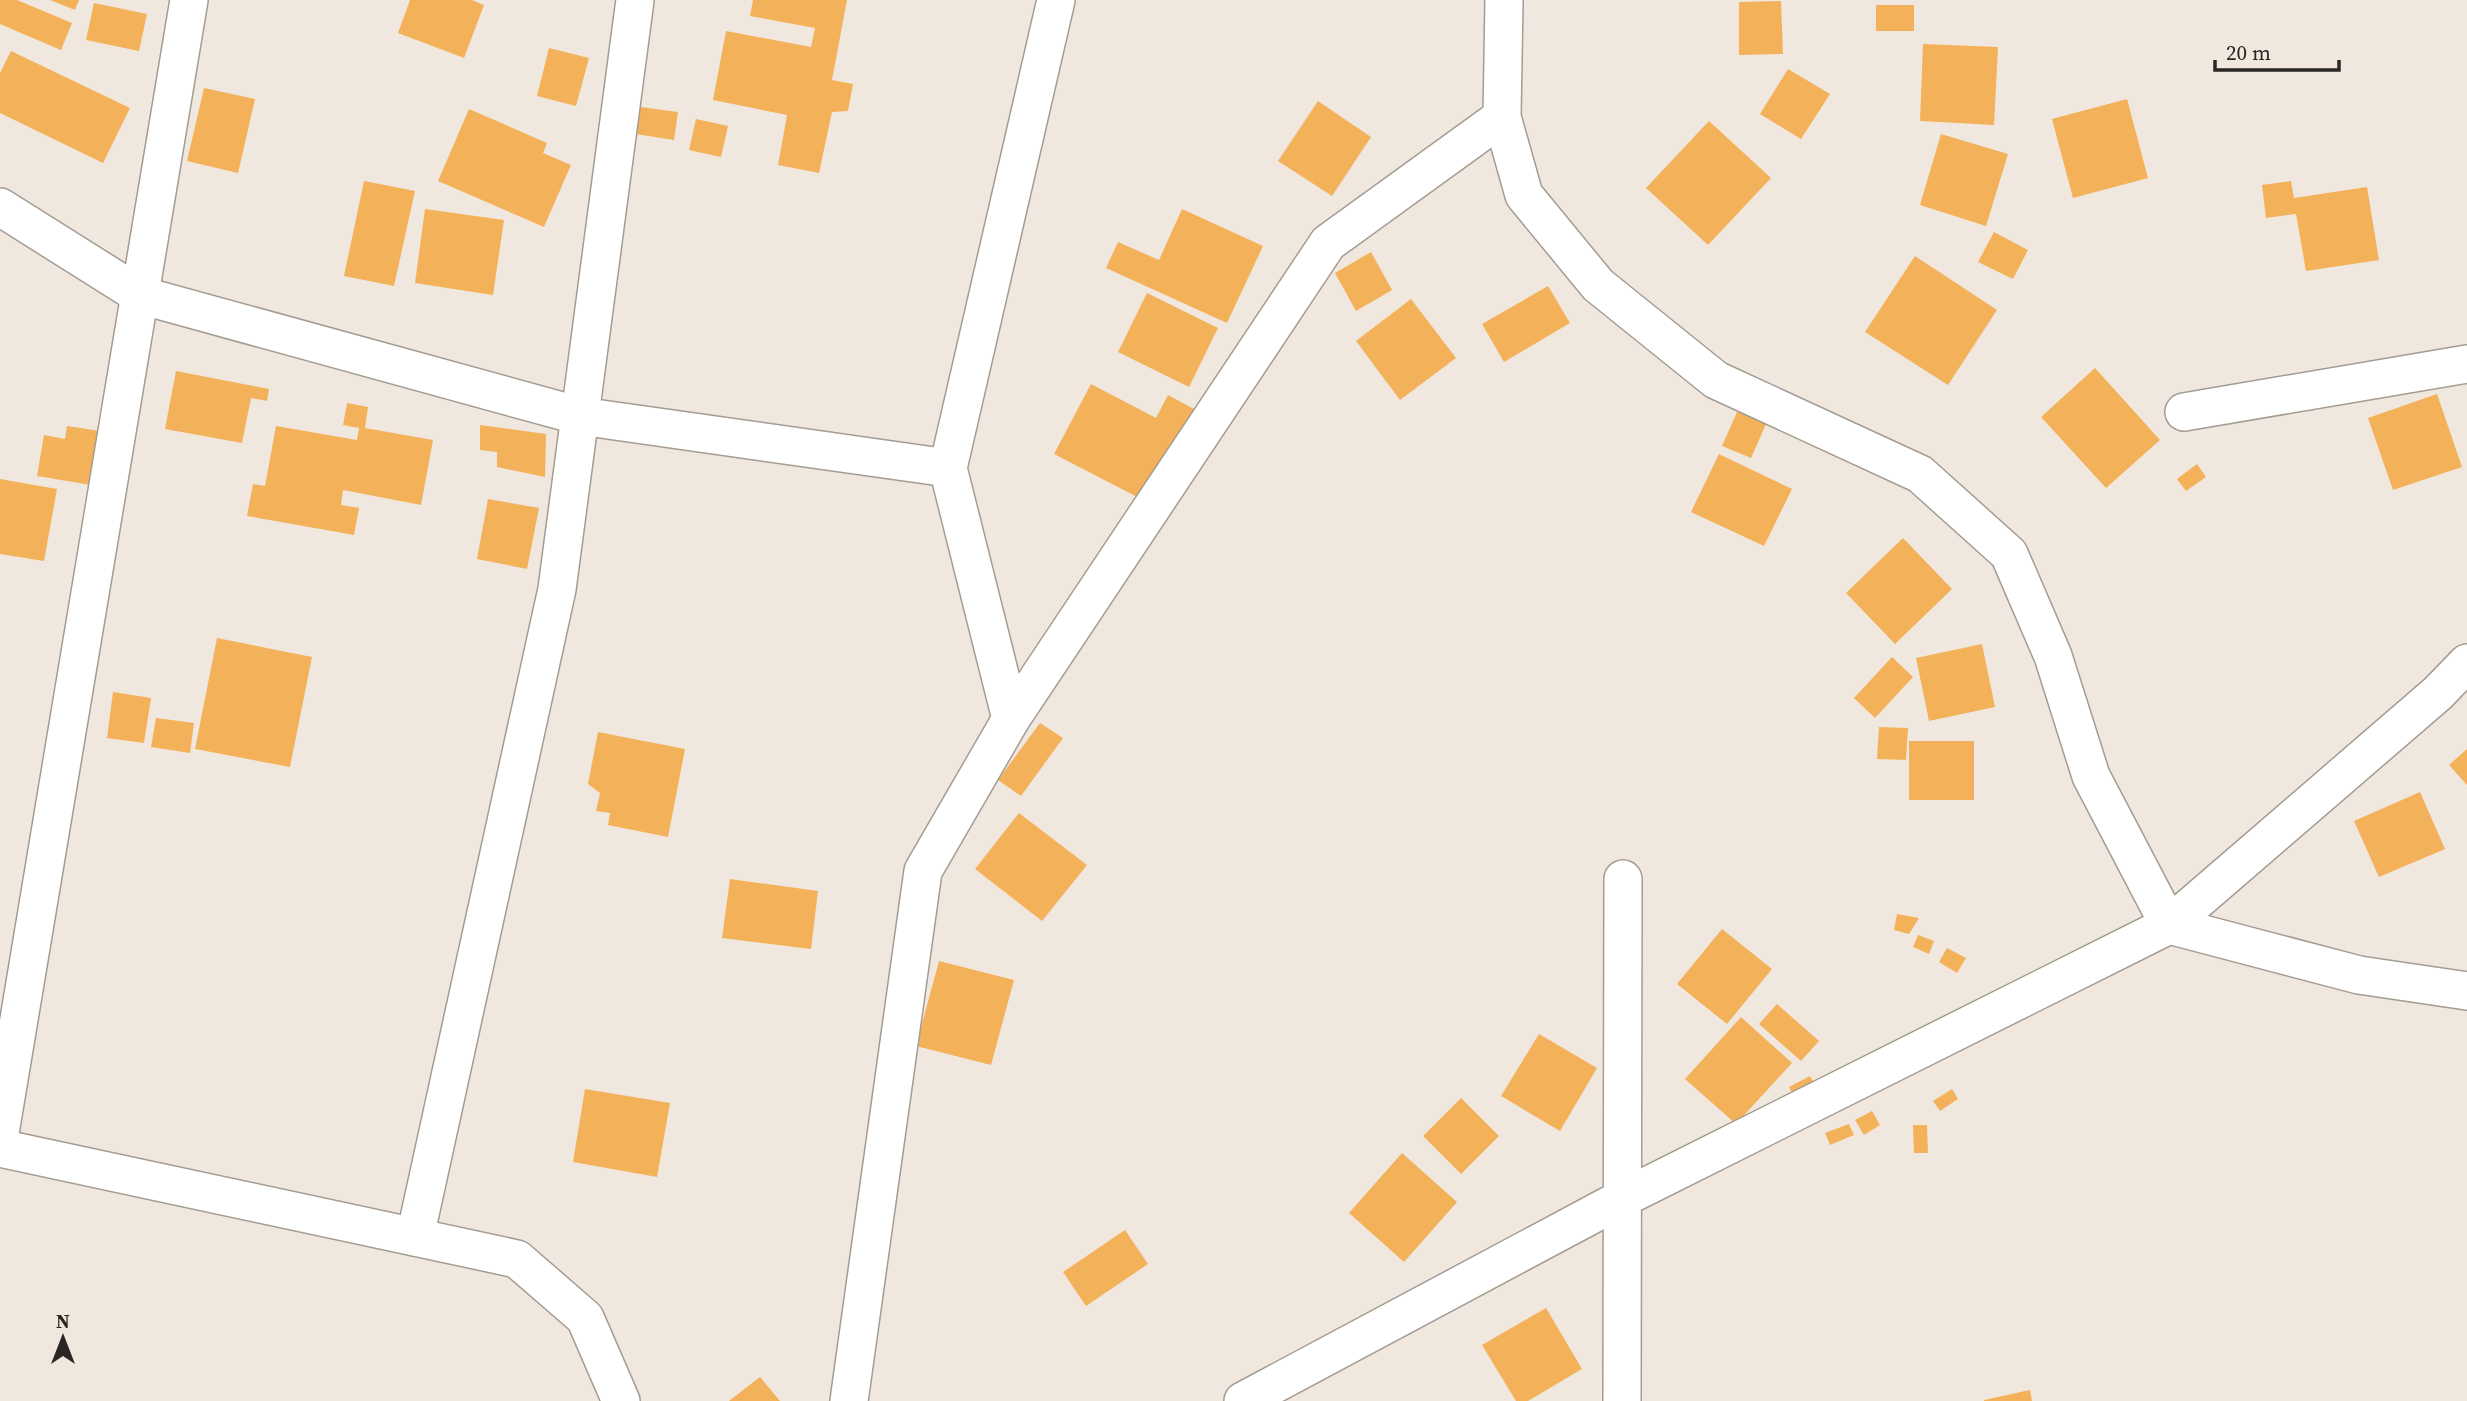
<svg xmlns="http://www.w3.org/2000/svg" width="2467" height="1401" font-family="'Source Serif 4',serif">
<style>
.building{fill:#f3b15a}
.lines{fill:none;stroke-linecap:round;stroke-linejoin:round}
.street-casing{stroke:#a49c92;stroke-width:40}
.street{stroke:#fff;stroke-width:37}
</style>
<rect width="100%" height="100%" fill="#f0e8de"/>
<!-- building -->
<g class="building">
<path d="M0 0H17L72 23 61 50 0 24Z"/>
<path d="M50 0H79L75 10Z"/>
<path d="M410 0H472L484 5 464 58 398 33Z"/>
<path d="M753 0H847L832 80 853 84 848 111 832 112 819 173 778 165 787 115 713 100 726 31 811 47 815 28 750 16Z"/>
<path d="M1781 1 1783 54 1739 55V2Z"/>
<path d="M94 3 147 14 139 51 86 40Z"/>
<rect x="1876" y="5" width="38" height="26"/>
<path d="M1923 44 1998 47 1994 125 1920 121Z"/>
<path d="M549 48 589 58 576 106 537 96Z"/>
<path d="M11 51 130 108 103 163 0 113V73Z"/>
<path d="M1788 69 1830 94 1801 139 1760 114Z"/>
<path d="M204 88 255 99 238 173 187 161Z"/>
<path d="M2127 99 2148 178 2073 198 2052 119Z"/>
<path d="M1318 101 1371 137 1332 196 1278 161Z"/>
<path d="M633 106 678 112 674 140 629 133Z"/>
<path d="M469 109 547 143 543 153 571 165 544 227 438 181Z"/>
<path d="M696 119 728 126 721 157 689 150Z"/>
<path d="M1709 121 1771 178 1708 245 1646 188Z"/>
<path d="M1941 134 2008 154 1986 226 1920 205Z"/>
<path d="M364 181 415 191 394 286 344 276Z"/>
<path d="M2291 181 2294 198 2367 187 2379 260 2306 271 2296 214 2266 218 2262 185Z"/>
<path d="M425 209 504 220 493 295 415 283Z"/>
<path d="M1182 209 1263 246 1227 323 1106 268 1118 242 1159 260Z"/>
<path d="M1994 232 2028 250 2013 279 1978 262Z"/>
<path d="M1371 252 1392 290 1356 311 1335 273Z"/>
<path d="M1915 256 1997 310 1948 385 1865 332Z"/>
<path d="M1548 286 1570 323 1504 362 1482 324Z"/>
<path d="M1147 293 1218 328 1189 387 1118 352Z"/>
<path d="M1411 299 1456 358 1400 400 1356 341Z"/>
<path d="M2095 368 2160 440 2106 488 2041 417Z"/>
<path d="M176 371 269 389 267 401 251 398 242 443 165 429Z"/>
<path d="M1091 384 1156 418 1168 395 1194 409 1145 501 1054 454Z"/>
<path d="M2437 394 2462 467 2393 490 2368 418Z"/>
<path d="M347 403 368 407 365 428 433 440 421 505 343 490 341 505 359 508 354 535 247 516 253 484 265 486 276 426 357 440 359 428 343 425Z"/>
<path d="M1738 410 1767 422 1751 458 1722 446Z"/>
<path d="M480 425 546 434 545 477 497 467V452L480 450Z"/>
<path d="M67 426 100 431 91 485 37 476 44 435 65 439Z"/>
<path d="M1719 454 1792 489 1764 546 1691 512Z"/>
<path d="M2197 464 2206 477 2186 491 2177 479Z"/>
<path d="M0 479 57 489 44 561 0 554Z"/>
<path d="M488 499 539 508 527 569 477 559Z"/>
<path d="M1903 538 1952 589 1895 644 1846 593Z"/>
<path d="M217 638 312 657 290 767 195 749Z"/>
<path d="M1982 644 1995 707 1929 721 1916 658Z"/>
<path d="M1892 657 1913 677 1875 718 1854 698Z"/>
<path d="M113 692 151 698 144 743 107 738Z"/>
<path d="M156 718 194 723 190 753 151 747Z"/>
<path d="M1040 723 1063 738 1021 796 998 780Z"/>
<path d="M1879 727 1908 728 1906 760 1877 759Z"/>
<path d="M598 732 685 749 668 837 608 825 610 813 596 811 600 793 588 784Z"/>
<rect x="1909" y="741" width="65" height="59"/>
<path d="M2467 749V785L2449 765Z"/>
<path d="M2420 792 2445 849 2379 877 2354 821Z"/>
<path d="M1019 813 1087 865 1042 921 975 869Z"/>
<path d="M730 879 818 891 811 949 722 938Z"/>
<path d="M1897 914 1919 918 1909 934 1894 930Z"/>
<path d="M1722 929 1772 969 1727 1024 1677 984Z"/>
<path d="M1918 935 1934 941 1929 954 1913 947Z"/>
<path d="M1947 948 1966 958 1957 973 1939 962Z"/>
<path d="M939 961 1014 980 991 1065 916 1046Z"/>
<path d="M1777 1004 1819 1041 1801 1061 1759 1024Z"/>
<path d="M1741 1017 1792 1063 1736 1124 1685 1079Z"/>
<path d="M1539 1034 1597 1068 1560 1131 1501 1096Z"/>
<path d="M1810 1076 1819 1092 1797 1103 1789 1087Z"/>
<path d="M585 1089 670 1103 657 1177 573 1162Z"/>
<path d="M1952 1089 1958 1099 1940 1111 1933 1101Z"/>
<path d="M1461 1098 1499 1136 1461 1174 1423 1136Z"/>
<path d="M1872 1111 1880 1125 1864 1135 1855 1120Z"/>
<path d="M1849 1124 1854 1135 1830 1145 1825 1133Z"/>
<path d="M1913 1125H1927L1928 1153H1914Z"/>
<path d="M1402 1153 1457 1202 1404 1262 1349 1213Z"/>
<path d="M1125 1230 1148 1264 1086 1306 1063 1272Z"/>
<path d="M1546 1308 1582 1369 1528 1401H1516L1482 1345Z"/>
<path d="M760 1377 780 1401H729Z"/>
<path d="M2030 1390 2032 1401H1984V1400Z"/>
</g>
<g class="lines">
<!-- street casing -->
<g class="street-casing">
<g id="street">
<path d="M1504 0 1502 117 1524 195 1598 285 1716 380 1920 474 2009 554 2053 656 2091 776 2169 925 2359 975 2467 991"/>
<path d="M0 207 140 295 580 416 948 468"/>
<path d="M2184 412 2467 364"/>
<path d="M1011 719 948 468 1056 0"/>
<path d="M0 1133 189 0"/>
<path d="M0 1148 517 1259 585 1318 621 1401"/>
<path d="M415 1237 557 589 635 0"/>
<path d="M849 1401 923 871 1011 719 1328 243 1502 117"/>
<path d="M1243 1401 1623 1198 2169 925 2438 693 2467 663"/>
<path d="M1622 1401 1623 879"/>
</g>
</g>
<!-- street -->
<use href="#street" class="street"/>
</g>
<!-- north arrow -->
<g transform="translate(63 1338)" stroke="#f0e8de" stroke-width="5" paint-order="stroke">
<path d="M0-5L12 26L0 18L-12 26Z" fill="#2a2623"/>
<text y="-10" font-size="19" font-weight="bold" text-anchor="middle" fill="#2a2623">N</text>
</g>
<!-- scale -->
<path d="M2215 60v10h124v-10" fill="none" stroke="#2a2623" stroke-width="3.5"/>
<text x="2226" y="60" font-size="21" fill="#2a2623" stroke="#f0e8de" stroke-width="5" paint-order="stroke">20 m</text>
</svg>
